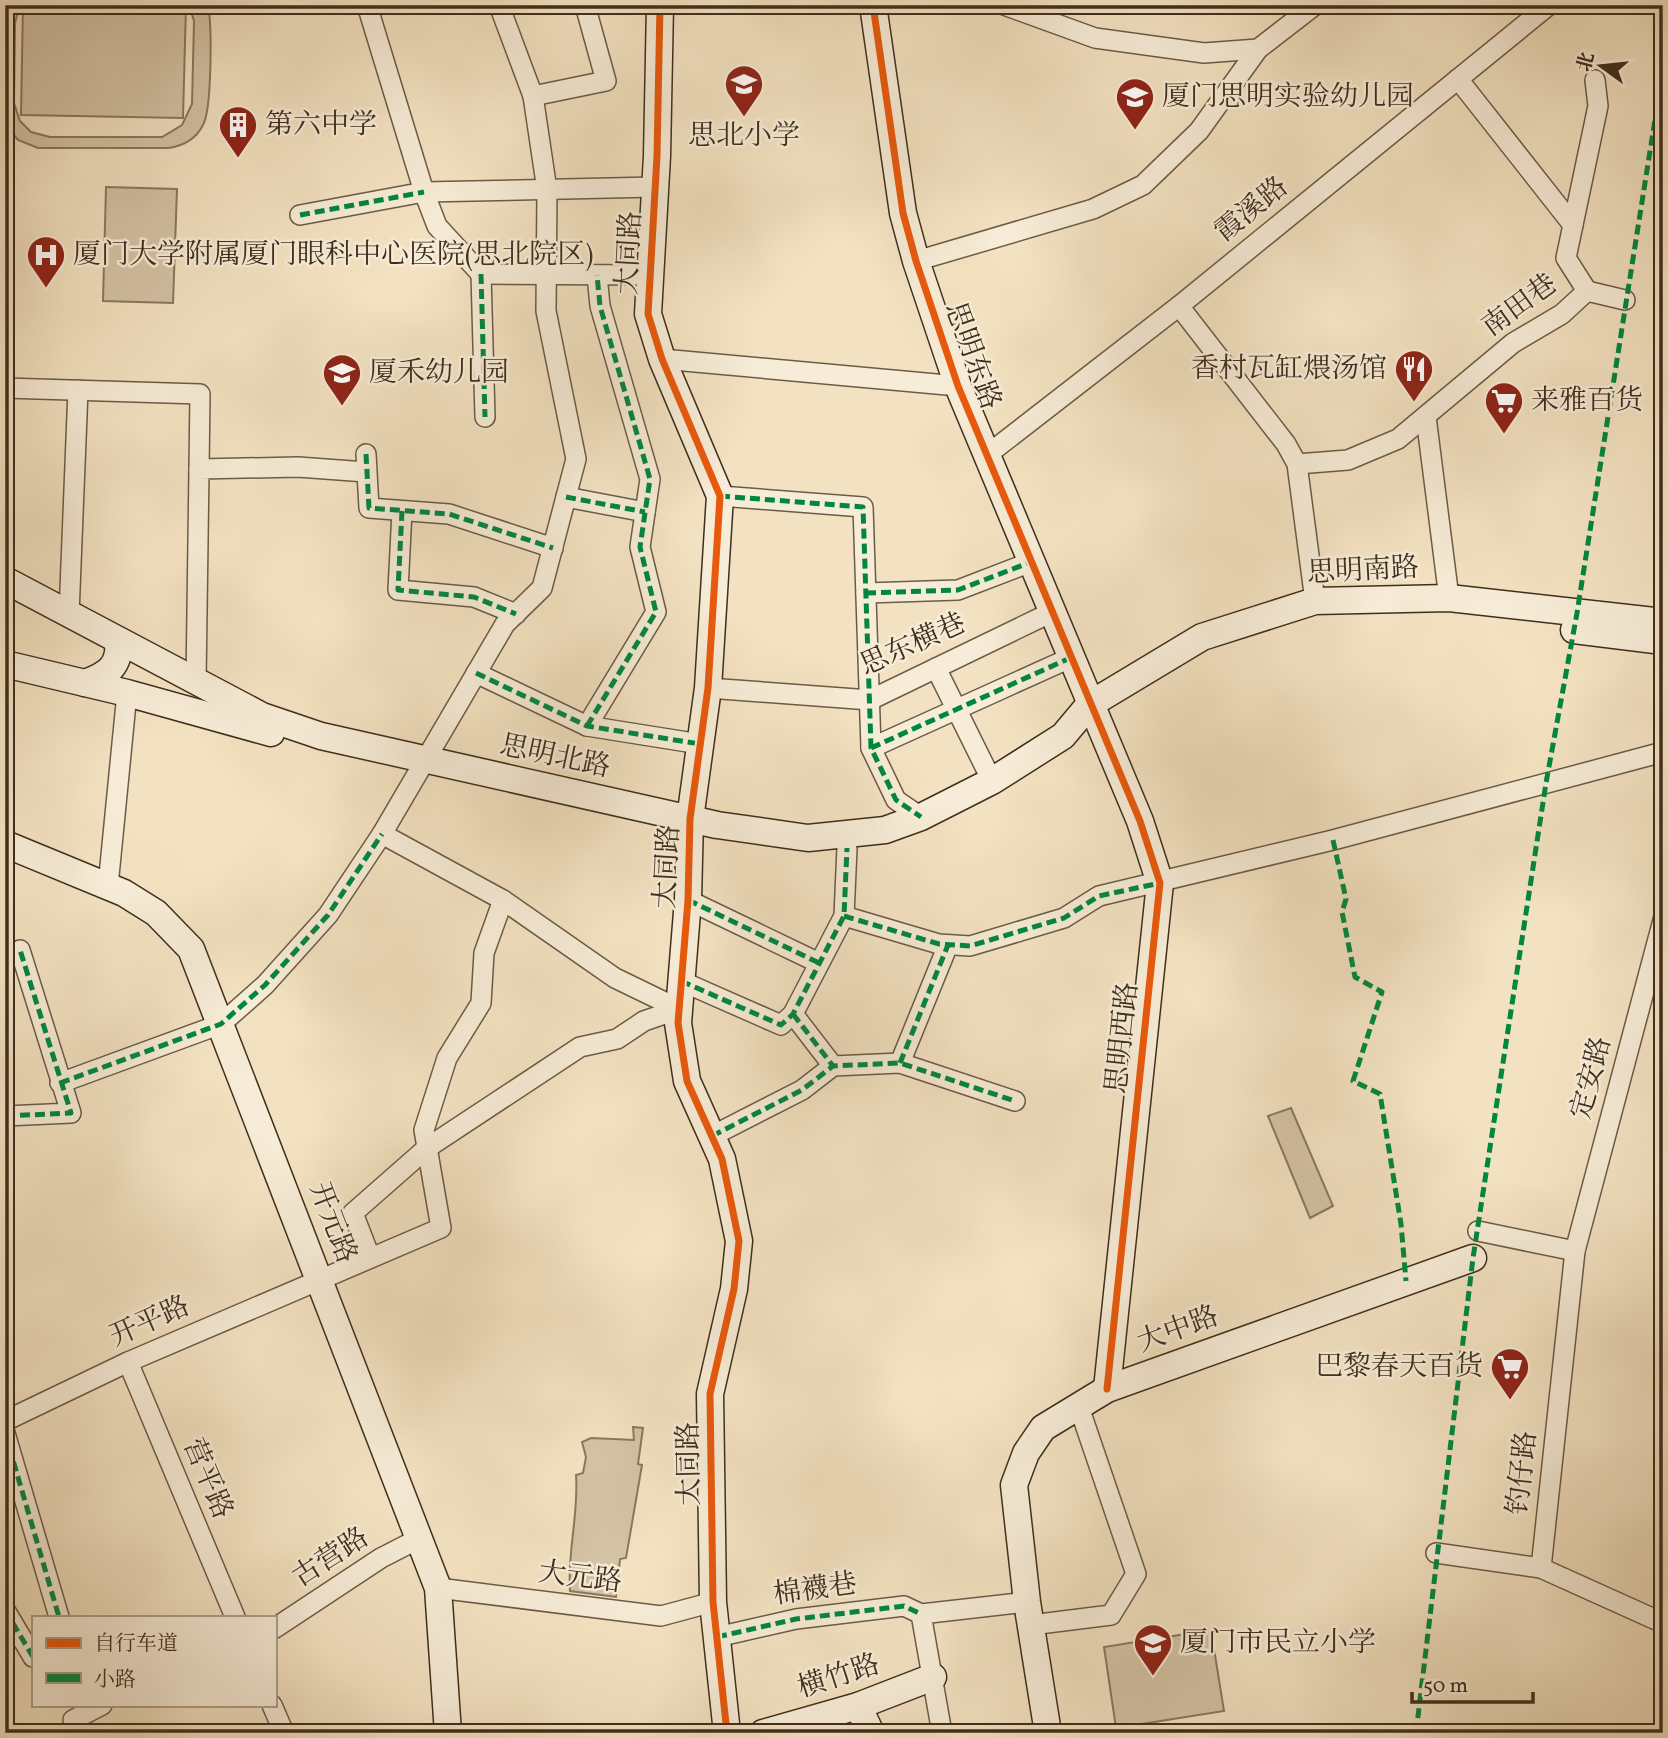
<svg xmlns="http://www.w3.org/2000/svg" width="1668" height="1738" font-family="Vollkorn,'Noto Serif SC',serif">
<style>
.green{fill:#d4c3a5;stroke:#8a7861;stroke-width:2}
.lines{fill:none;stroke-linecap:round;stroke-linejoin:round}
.street-casing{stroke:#6c5b46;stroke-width:22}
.secondary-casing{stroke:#3f2e1d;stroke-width:29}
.street{stroke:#f7ecd7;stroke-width:19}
.secondary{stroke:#f7ecd7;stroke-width:26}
.quiet{stroke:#00873e;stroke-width:5;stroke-dasharray:10 5;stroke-linecap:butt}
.cycleway-casing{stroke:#f7ecd7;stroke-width:11}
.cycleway{stroke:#e8590c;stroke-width:7}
.labels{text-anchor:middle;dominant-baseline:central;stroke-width:5;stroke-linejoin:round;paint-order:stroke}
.poi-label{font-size:28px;fill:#3f2e1d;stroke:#f7ecd7;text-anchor:start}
.street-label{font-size:28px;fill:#3f2e1d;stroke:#f7ecd7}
</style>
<rect width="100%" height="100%" fill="#f3e2c1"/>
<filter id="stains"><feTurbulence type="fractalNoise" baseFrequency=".00286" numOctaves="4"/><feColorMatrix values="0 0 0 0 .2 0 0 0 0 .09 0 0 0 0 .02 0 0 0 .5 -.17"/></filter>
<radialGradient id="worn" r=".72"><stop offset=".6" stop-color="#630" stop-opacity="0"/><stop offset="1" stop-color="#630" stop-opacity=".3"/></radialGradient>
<!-- green -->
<g class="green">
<path d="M5 5H20L15 23 14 103 20 121 31 132 50 137H162L182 125 192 104 194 21 189 5H208C212 25 212 109 203 125 196 139 183 146 168 148H38L18 140 5 124Z"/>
<path d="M23 5H186L183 118 21 115Z"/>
<path d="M106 187 177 189 173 303 103 301Z"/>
<path d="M1291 1108 1333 1206 1310 1218 1268 1116Z"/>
<path d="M633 1427 643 1428 638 1464 642 1465 626 1558 620 1559 616 1597 570 1591C567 1552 579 1514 576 1475L583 1473 586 1457 582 1442 591 1438 634 1440Z"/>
<path d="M1211 1630 1224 1711 1116 1728 1104 1647Z"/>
</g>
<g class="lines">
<!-- street casing -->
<g class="street-casing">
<g id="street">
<path d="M367 5 424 192 655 187"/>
<path d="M1004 5 1095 38 1204 53 1258 49 1315 5"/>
<path d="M1458 79 1573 225"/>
<path d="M533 96 606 81 585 5"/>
<path d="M300 215 424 192 437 226 481 274 650 275"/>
<path d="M916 261 1093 209 1143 185 1199 131 1258 49"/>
<path d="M481 274 485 417"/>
<path d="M1587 291 1625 300"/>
<path d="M1179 306 1286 444 1297 464 1315 601"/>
<path d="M662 359 958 386"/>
<path d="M5 388 200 394 199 469"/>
<path d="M1426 417 1449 598"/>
<path d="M366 454 369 508 449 514 553 548"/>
<path d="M987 455 1179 306 1549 5"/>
<path d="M1297 464 1348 460 1398 439 1513 343 1562 314 1587 291 1566 258 1598 106 1595 80"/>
<path d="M720 496 863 507 871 748 896 800 921 817"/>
<path d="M566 497 645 512"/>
<path d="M402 511 398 590 474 597 516 614"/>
<path d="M866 593 958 590 1031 562"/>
<path d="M69 614 78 390"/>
<path d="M936 668 992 781"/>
<path d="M476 673 587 726 700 744"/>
<path d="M196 683 199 469 298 467 366 472"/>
<path d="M708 688 870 700 1052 612"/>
<path d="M587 726 656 612 640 547 650 479 600 306 597 275"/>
<path d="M871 748 1070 658"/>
<path d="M382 834 503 900 615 978 679 1009"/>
<path d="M108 886 127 693"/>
<path d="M688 900 819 963"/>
<path d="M844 916 939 944 970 946 1064 918 1099 896 1333 840 1663 752"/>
<path d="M681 981 781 1025 793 1014 844 916 847 848"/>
<path d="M793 1014 833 1066"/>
<path d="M900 1063 948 945"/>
<path d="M60 1083 221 1024 265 985 328 915 382 834 505 624 542 588 576 459 546 311 547 190 533 96 499 5"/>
<path d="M5 1116 71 1113 20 950"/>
<path d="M712 1136 802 1090 833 1066 900 1063 1015 1101"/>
<path d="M1478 1231 1575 1251"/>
<path d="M370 1257 353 1213 427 1148 580 1047 617 1039 644 1021 679 1009"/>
<path d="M128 1362 235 1617"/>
<path d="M5 1421 128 1362 441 1228 424 1130 447 1058 481 1003 484 953 503 900"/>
<path d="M5 1433 59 1617"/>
<path d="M1436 1553 1541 1568 1663 1623"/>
<path d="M1541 1568 1575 1251 1663 920"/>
<path d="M438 1588 661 1616 713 1602"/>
<path d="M5 1610 33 1657"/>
<path d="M1031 1625 1111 1615 1136 1574 1079 1407"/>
<path d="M275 1628 381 1558 420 1538"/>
<path d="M717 1637 796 1619 904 1606 921 1614"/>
<path d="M272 1705 284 1733"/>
<path d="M73 1720 102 1705"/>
<path d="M942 1733 921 1614 1027 1602"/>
</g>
</g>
<!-- secondary casing -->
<g class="secondary-casing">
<g id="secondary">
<path d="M660 5 657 156 648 314 662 359 720 496 708 688 690 819 688 900 678 1023 687 1081 722 1159 739 1241 734 1289 710 1394 713 1602 727 1733"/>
<path d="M873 5 903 213 916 261 958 386 1140 821 1160 883 1107 1389"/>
<path d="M5 580 262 716 321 736 717 825 808 838 885 830 921 817 992 781 1063 736 1089 705 1202 637 1315 601 1449 598 1663 622"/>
<path d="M1574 630 1663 641"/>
<path d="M5 664 127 693 271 733"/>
<path d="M85 683C107 675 121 666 118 641"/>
<path d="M5 844 124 893 156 913 191 949 438 1588 448 1733"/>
<path d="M858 1706 871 1733"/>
<path d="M763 1733 858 1706 933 1677"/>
<path d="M1048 1733 1027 1602 1014 1485 1026 1453 1043 1428 1107 1389 1473 1258"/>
</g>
</g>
<!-- street -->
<use href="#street" class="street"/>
<!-- secondary -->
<use href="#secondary" class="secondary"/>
<!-- quiet -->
<g class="quiet">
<path d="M300 215 424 192"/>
<path d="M481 274 485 417"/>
<path d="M366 454 369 508 449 514 553 548"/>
<path d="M720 496 863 507 871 748 896 800 921 817"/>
<path d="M566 497 645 512"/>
<path d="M402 511 398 590 474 597 516 614"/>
<path d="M866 593 958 590 1031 562"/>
<path d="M476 673 587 726 700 744"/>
<path d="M587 726 656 612 640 547 650 479 600 306 597 275"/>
<path d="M871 748 1070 658"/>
<path d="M1333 840 1346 899 1342 912 1355 977 1382 992 1353 1081 1380 1094 1401 1224 1406 1281"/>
<path d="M688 900 819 963"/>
<path d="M844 916 939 944 970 946 1064 918 1099 896 1160 883"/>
<path d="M681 981 781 1025 793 1014 844 916 847 848"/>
<path d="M793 1014 833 1066"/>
<path d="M900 1063 948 945"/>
<path d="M60 1083 221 1024 265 985 328 915 382 834"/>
<path d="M5 1116 71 1113 20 950"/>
<path d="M712 1136 802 1090 833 1066 900 1063 1015 1101"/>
<path d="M5 1433 59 1617"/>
<path d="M5 1610 33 1657"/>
<path d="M717 1637 796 1619 904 1606 921 1614"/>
<path d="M96 1705 97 1706"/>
<path d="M1416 1733 1473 1258 1546 783 1577 613 1663 69"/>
</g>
<!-- cycleway casing -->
<g class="cycleway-casing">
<g id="cycleway">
<path d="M660 5 657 156 648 314 662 359 720 496 708 688 690 819 688 900 678 1023 687 1081 722 1159 739 1241 734 1289 710 1394 713 1602 727 1733"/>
<path d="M873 5 903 213 916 261 958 386 1140 821 1160 883 1107 1389"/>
</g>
</g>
<!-- cycleway -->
<use href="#cycleway" class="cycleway"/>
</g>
<!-- icons -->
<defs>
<g id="school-pin" transform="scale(2.0125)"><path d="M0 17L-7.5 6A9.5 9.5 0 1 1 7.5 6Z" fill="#8f2418" stroke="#f7ecd7"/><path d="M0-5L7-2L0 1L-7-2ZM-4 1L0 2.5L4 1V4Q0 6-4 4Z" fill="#fff"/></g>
<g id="building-pin" transform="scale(2.0125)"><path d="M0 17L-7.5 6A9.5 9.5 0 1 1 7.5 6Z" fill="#8f2418" stroke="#f7ecd7"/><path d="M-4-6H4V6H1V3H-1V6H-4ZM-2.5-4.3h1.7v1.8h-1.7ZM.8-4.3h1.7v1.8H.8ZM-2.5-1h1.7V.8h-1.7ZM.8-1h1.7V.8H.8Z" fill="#fff"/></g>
<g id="hospital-pin" transform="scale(2.0125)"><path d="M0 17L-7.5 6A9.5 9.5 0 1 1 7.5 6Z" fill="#8f2418" stroke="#f7ecd7"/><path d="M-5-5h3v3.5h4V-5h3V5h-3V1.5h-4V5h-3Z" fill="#fff"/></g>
<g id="restaurant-pin" transform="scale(2.0125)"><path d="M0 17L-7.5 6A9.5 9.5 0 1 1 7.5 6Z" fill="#8f2418" stroke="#f7ecd7"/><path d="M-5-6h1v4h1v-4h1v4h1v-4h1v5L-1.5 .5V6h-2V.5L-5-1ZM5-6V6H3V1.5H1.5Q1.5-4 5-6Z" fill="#fff"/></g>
<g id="supermarket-pin" transform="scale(2.0125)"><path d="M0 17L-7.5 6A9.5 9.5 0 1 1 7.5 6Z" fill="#8f2418" stroke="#f7ecd7"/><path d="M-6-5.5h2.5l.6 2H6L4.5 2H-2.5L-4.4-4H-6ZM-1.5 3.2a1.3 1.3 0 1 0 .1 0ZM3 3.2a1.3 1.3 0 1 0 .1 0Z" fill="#fff"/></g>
</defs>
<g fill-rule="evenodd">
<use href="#school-pin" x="744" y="84"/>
<use href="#school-pin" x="1135" y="97"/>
<use href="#building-pin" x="238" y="125"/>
<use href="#hospital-pin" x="46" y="255"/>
<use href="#restaurant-pin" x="1414" y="369"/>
<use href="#school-pin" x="342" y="373"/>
<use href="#supermarket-pin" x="1504" y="401"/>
<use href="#supermarket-pin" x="1510" y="1367"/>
<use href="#school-pin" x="1153" y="1643"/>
</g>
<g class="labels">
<!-- poi labels -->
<g class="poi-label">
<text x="1162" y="97">厦门思明实验幼儿园</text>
<text x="265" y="125">第六中学</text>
<text x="744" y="136" text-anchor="middle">思北小学</text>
<text x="73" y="255">厦门大学附属厦门眼科中心医院(思北院区)</text>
<text x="1387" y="369" text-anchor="end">香村瓦缸煨汤馆</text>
<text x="369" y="373">厦禾幼儿园</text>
<text x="1531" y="401">来雅百货</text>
<text x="1483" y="1367" text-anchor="end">巴黎春天百货</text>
<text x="1180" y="1643">厦门市民立小学</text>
</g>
<!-- street labels -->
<g class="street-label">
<text transform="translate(1252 210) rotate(-39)">霞溪路</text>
<text transform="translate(630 253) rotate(-87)">大同路</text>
<text transform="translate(1520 306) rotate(-36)">南田巷</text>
<text transform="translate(972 356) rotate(70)">思明东路</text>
<text transform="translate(1363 571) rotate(-3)">思明南路</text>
<text transform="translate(913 645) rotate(-24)">思东横巷</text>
<text transform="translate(555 757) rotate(12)">思明北路</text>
<text transform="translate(668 867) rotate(-87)">大同路</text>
<text transform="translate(1123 1038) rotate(-84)">思明西路</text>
<text transform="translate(1592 1078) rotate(-75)">定安路</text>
<text transform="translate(332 1223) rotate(69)">开元路</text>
<text transform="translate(150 1322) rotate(-24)">开平路</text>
<text transform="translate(1178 1330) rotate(-20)">大中路</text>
<text transform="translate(690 1464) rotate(-91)">大同路</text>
<text transform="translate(1523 1473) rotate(-84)">钓仔路</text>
<text transform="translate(207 1479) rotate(67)">营平路</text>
<text transform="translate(331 1558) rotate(-33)">古营路</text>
<text transform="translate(580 1578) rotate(7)">大元路</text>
<text transform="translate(815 1590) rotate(-8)">棉襪巷</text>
<text transform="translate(839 1677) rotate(-18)">横竹路</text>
</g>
</g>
<!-- margin -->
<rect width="1668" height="1738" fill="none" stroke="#f3e2c1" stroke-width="28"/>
<rect x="7" y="7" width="1654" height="1724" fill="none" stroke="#3f2e1d" stroke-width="3.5"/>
<rect x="14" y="14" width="1640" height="1710" fill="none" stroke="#3f2e1d" stroke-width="2"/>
<!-- legend -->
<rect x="32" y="1616" width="245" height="91" fill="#f7ecd7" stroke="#ada08d" stroke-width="2"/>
<rect x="46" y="1638" width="35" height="10" fill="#e8590c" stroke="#ada08d" stroke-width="2"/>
<text x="94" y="1650" font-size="21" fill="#3f2e1d">自行车道</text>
<rect x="46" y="1673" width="35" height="10" fill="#00873e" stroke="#ada08d" stroke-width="2"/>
<text x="94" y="1686" font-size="21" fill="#3f2e1d">小路</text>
<!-- north arrow -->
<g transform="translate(1601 66) rotate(285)" stroke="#f7ecd7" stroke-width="5" paint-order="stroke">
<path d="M0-5L12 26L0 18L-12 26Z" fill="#3f2e1d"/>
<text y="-10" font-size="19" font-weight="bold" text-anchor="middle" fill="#3f2e1d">北</text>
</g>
<!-- scale -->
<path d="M1412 1692v10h121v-10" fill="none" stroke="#3f2e1d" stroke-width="3.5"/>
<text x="1423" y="1692" font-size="21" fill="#3f2e1d" stroke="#f7ecd7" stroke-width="5" paint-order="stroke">50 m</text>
<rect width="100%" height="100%" filter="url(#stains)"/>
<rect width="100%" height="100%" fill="url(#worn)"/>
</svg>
